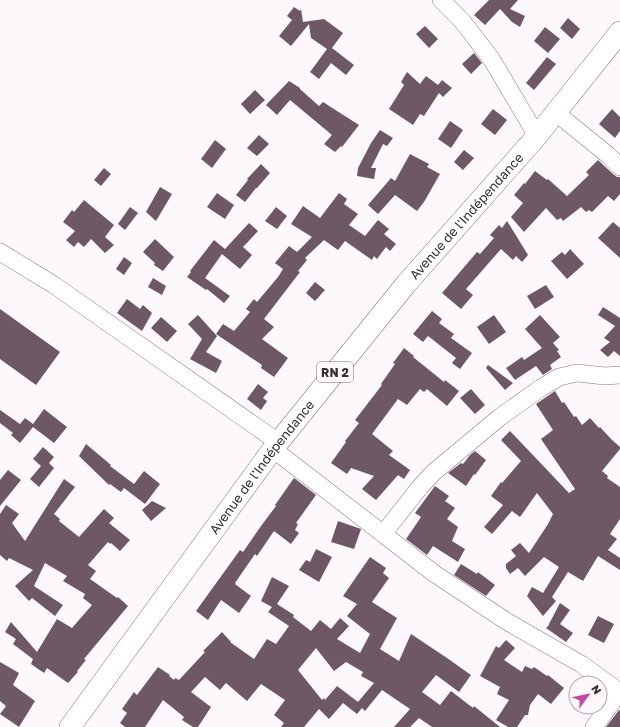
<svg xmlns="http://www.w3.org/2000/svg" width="620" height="727" font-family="'Golos Text',sans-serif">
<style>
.building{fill:#6f5866;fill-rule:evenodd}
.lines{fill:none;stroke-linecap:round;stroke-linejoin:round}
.minor-casing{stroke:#8e7685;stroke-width:18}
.major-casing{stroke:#8e7685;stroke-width:22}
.minor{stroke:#fff;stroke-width:17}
.major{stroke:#fff;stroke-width:21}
.labels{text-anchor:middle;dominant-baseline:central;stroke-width:4;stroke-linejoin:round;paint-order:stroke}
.shield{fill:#fdf8fb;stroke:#726a70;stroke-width:1}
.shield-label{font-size:12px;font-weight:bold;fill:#372d34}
.street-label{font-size:13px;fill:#372d34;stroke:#fdf8fb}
</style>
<rect width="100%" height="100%" fill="#fdf8fb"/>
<!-- building -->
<g class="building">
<path d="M489 0H518L510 9 525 16 520 27 512 22 500 9 485 25 474 15Z"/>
<path d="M294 7 300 11 301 9 303 22 324 19 343 33 332 48 354 65 346 75 331 63 319 79 310 72 327 49 311 38 309 24 291 46 279 36 292 20 287 16Z"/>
<path d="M568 18 580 29 572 39 560 28Z"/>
<path d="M425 26 438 39 429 48 416 34Z"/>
<path d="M545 27 560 39 548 53 534 41Z"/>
<path d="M474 53 482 63 471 74 462 64Z"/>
<path d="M547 57 556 64 534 90 526 83Z"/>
<path d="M407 72 420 84 426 76 438 85 442 80 452 88 443 97 439 93 424 116 420 114 413 125 389 109 404 85 401 82Z"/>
<path d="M289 81 300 88V89L319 106 323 102 359 125 342 147 341 146 335 152 324 144 332 135 290 100 277 115 266 105Z"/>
<path d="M255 90 265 100 250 114 241 104Z"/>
<path d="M493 109 507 120 495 135 481 124Z"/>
<path d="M612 109 620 117V131L615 138 599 124Z"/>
<path d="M450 121 463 130 451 148 438 139Z"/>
<path d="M380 130 393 138 387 146 383 144 371 168H376L374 179 357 176 358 168 371 143Z"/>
<path d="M259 135 269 144 257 156 247 148Z"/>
<path d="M215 140 226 149 212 168 201 159Z"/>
<path d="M464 150 474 158 463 170 454 162Z"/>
<path d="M410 154 429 164 427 167 440 174 424 202 417 211 395 195 378 214 368 205 391 178 395 181Z"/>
<path d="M598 160 613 174 617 177H620V194L614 201 608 196 592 212 589 210 586 212 581 207 563 221 561 218 557 220 546 208 524 232 511 217 523 203 514 195 524 183 525 184 535 171 547 180 548 179 567 196 589 175 586 172Z"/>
<path d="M261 164 270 173 257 188H256L245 202 236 195 248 180 247 179Z"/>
<path d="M104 168 111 174 101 186 94 180Z"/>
<path d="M160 187 172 194 156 221 146 212Z"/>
<path d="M217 193 234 205 225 219 207 207Z"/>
<path d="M339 193 347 199 344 204 358 214 349 225 365 236 378 220 389 229 384 234 396 244 390 251 386 247 377 259 374 256 372 260 345 241 338 250 324 240 305 258 307 260 298 271 300 272 264 319 274 327 262 339 288 358 274 377 261 368 262 365 216 334 223 324 234 331 250 312 246 309 254 299 257 302 278 277 283 269 275 263 289 246 297 252 312 237 291 224 303 206 320 218Z"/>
<path d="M84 200 114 225 105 237 114 245 105 253 91 239 84 247 78 242 74 247 66 240 75 231 63 222 72 210 74 212Z"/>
<path d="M130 207 138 213 125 230 118 224Z"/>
<path d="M276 207 287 216 277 229 265 221Z"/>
<path d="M507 221 528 255 522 262 516 256 513 260 501 249 466 289 473 295 461 309 442 293 477 252 480 254 494 238 490 235 499 225 502 228Z"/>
<path d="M613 222 620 228V258L598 238Z"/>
<path d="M249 223 258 231 243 247 252 255 240 269 222 254 205 278 230 296 224 303 207 289 206 290 187 277 191 272 190 271 214 240 225 249Z"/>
<path d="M155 239 174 257 163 271 154 265 155 263 143 252Z"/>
<path d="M570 249 584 264 567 279 551 261 562 252 565 255Z"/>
<path d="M124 257 132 263 124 275 116 269Z"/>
<path d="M153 278 166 286 162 295 148 287Z"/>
<path d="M315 282 325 290 315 301 306 293Z"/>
<path d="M546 285 554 297 535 309 527 296Z"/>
<path d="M127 299 140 309 143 305 152 313 142 331 117 313Z"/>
<path d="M603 307 620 318V356L614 351 608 357 600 350 610 342 604 338 615 326 598 315Z"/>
<path d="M0 309 60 352 36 385 0 359Z"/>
<path d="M432 311 442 319 439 323 454 334 451 338 472 353 460 369 452 363 456 358 428 336 423 342 413 334Z"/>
<path d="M198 315 217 336 206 352 222 361 216 373 190 359 202 339 188 324Z"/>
<path d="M494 315 506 332 489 344 477 327Z"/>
<path d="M540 315 560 337 553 343 559 350 557 351 561 357 550 365 552 369 543 375 536 366 515 380 506 368 522 357 524 360 542 348 525 329Z"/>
<path d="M161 317 177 331 167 342 151 328Z"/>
<path d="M404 348 414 356 413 357 444 382 445 380 459 391 447 406 427 389 424 392 420 389 407 405 398 399 372 434 393 451 389 455 410 470 404 479 398 475 376 500 362 489 374 476 351 468 347 474 331 463 346 442 345 441 359 423 355 420 382 385 381 384 395 364 393 363Z"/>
<path d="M488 365 513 383 505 390 486 368Z"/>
<path d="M258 384 268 392 263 398 267 401 261 410 247 399Z"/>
<path d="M471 389 485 405 475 414 460 398Z"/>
<path d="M555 391 562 403 564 402 574 417 576 416 582 425 590 418 599 428 600 427 611 439 620 447V449L602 471 608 476 607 478 620 487V519L610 534 617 539 608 550 620 558V570L598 556 583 581 568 572 552 597 556 601 543 616 527 596 532 587 543 593 559 567 544 557 525 576 518 568 510 574 506 568V564L516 556 511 550 520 543 529 553 548 524 553 514 537 493 520 517 512 511 492 534 484 527 503 505 491 496 501 482 502 483 521 461 501 440 510 431 569 493 575 489 541 439 553 430 536 404Z"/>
<path d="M44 409 67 427 54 443 33 427 20 443 11 435 13 433 0 423V410L20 424 25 418 33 424Z"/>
<path d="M86 444 111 465 110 466 134 484 144 471 160 484 145 504 124 488 121 492 110 484 109 485 79 456Z"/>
<path d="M43 447 54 457 49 463 54 468 39 487 30 479 41 466 33 459Z"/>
<path d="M475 451 486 460 475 475 474 474 466 486 448 473 461 463 463 464 470 455Z"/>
<path d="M8 470 21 480 0 506V480Z"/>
<path d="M294 478 316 495 296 523 298 524 295 530 299 533 291 544 274 531 257 556 255 554 235 583H236L235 584 251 596 239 613 221 600 208 620 196 611 240 550 243 552 261 526 276 506 275 505Z"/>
<path d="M64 479 75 487 54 514 60 519 59 521 79 537 104 509 114 518 109 523 130 540 120 551 111 543 110 544 108 542 88 565 96 571 90 579 117 598 118 597 128 606 104 635 84 659 86 660 77 671 78 672 68 683 47 668 44 673 31 664 33 659 13 644 16 639 5 632 11 622 37 652 57 619 72 628 92 605 83 598 85 594 63 581 67 576 45 563 34 586 63 605 55 616 32 598 29 601 15 586 33 570 9 558 7 561 0 555V514L6 505 19 514 12 523 25 541Z"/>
<path d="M435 486 449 496 445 501 455 508 447 519 458 527 452 541 465 549 458 562 433 546 427 555 406 539 421 517 415 513Z"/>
<path d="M152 501 166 508 151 521 142 510Z"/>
<path d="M338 521 361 529 354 549 331 542Z"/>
<path d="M316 549 332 557 319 582 299 570 306 560 310 562Z"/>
<path d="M370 557 386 568 383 573 389 578 372 602 397 618 380 649 399 661 411 634 447 658 471 675 459 692 436 675 422 692 440 705 451 691 473 708 474 706 500 727H432L419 718 410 727H394L410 709 382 690 365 711 362 708 357 714 343 703 329 719 319 709 304 727H281L284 723 274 715 285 700 261 684 247 701 226 683 220 690 205 677 191 692 211 707 198 727H193L182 720 184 717 163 700 145 727H125L120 723 127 713 122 709 134 692 137 695 158 667 170 675 169 676 174 680 175 678 179 680 205 652 203 651 222 632 231 642H230L254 659 267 639 276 644 289 626 268 612 272 607 261 601 272 577 289 586 277 604 294 615 293 617 311 631 320 620 331 629 340 618 349 626 337 639 360 653 370 634 347 616 357 604 343 596ZM316 648 334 671 346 662 363 672 361 676 374 683 358 702 337 686 325 700 324 698 322 700 298 670Z"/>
<path d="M461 564 477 574 478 572 495 585 486 596 454 575Z"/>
<path d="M560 603 570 610 560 624 573 633 566 642 546 628 549 625V624Z"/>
<path d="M598 616 614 624 604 643 588 635Z"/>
<path d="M506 640 515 648 504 660 522 672 525 666 532 669 534 667 547 676 548 675 564 688 551 704 538 694 530 705 528 715H525L517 727H508L496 720 509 700 497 694 500 687 480 676 496 646 499 648Z"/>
<path d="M0 662 19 673 13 685 35 701 19 727 0 714 6 706 0 701Z"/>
<path d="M601 690 605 694 600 702V691Z"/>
<path d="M619 710 620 711V727H606Z"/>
</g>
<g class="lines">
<!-- minor casing -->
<g class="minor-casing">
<g id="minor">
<path d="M441 0 463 22 492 60 537 136"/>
<path d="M555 112 608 155 620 167"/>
<path d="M0 252 54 285 278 442"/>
<path d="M273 449 435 574 506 621 581 664 613 687 616 691 615 698 594 727"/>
<path d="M383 534 420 487 434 472 500 417 541 388 559 377 577 373 605 376 620 375"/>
</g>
</g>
<!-- major casing -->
<g class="major-casing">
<g id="major">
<path id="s1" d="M70 727 273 449 406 284 537 136 620 32"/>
</g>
</g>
<!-- minor -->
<use href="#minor" class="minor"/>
<!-- major -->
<use href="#major" class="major"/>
</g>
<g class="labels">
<!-- shield labels -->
<rect class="shield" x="317" y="362" width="36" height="20" rx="3"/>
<g class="shield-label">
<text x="335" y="372">RN 2</text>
</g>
<!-- street labels -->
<g class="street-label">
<text stroke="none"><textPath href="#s1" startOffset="647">Avenue de l'Indépendance</textPath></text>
<text stroke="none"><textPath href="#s1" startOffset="323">Avenue de l'Indépendance</textPath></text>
</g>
</g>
<!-- north arrow -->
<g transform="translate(588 695) rotate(57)"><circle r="19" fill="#fdf8fb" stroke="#aea7ab"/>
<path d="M0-3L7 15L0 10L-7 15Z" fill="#c24ba1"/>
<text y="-6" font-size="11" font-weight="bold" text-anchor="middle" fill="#372d34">N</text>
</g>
</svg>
